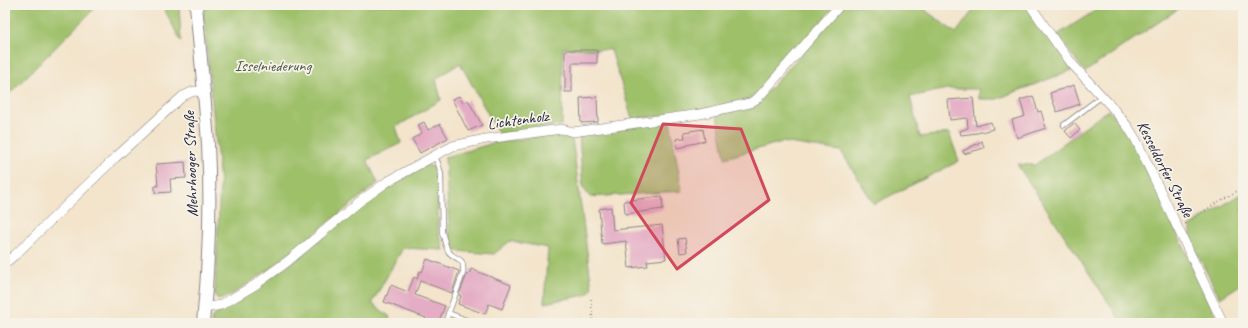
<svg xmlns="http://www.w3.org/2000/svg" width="1248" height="328" font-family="Caveat,sans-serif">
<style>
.green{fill:#9ec069;stroke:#607152}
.building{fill:#e4adc5}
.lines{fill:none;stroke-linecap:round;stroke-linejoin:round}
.lane-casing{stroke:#8a8383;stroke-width:6}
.street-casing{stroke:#8a8383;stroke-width:10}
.secondary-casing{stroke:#8a8383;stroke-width:14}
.path{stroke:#8a8383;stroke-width:1.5;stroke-dasharray:1 3;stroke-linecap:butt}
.lane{stroke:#fff;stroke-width:4.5}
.street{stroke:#fff;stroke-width:9}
.secondary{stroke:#fff;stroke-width:12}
.marked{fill:#d1495b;fill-opacity:0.2;stroke:#d1495b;stroke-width:3;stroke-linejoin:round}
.labels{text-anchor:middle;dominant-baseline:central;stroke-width:3.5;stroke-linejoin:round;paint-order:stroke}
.park-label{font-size:16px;fill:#4d594b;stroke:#f7f3e8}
.street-label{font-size:16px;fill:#22223b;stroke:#f7f3e8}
</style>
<rect width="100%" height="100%" fill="#f7f3e8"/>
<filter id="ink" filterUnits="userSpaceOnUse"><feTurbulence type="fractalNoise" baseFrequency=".025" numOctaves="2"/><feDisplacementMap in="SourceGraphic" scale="8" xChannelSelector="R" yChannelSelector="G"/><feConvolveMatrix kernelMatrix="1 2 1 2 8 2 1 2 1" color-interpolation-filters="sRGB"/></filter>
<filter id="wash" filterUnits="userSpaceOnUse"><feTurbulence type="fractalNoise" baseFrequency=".012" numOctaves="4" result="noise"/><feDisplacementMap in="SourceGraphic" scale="16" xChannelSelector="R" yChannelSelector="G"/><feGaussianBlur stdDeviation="0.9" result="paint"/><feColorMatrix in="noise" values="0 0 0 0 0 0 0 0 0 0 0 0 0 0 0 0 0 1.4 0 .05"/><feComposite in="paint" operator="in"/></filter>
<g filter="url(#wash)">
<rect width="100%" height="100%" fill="#f3e4cb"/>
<!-- green -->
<g class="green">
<path d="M5 5H98L5 98Z"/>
<path d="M162 5H179L181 41Z"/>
<path d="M214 5H836L760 91 748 100 686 113 632 119 611 50 563 48 562 125 499 134 460 63 436 79 441 100 396 127 401 143 367 160 378 183 274 266 233 294 222 299 217 298 215 295 220 183 203 10Z"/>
<path d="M845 5H929L925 10 956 33 977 5H1028L1072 70 997 99H979V89H947L910 97 920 137 949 133 959 161 874 204 841 151 782 142 725 158 717 115 754 107Z"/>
<path d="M1104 5H1184L1085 72 1057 35Z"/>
<path d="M1108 110 1121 123 1133 141 1220 323H1122L1017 164 1035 165Z"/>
<path d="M670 122 682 191 590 197 583 188 579 134Z"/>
<path d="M566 133 572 138 592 289 586 295 544 303 548 248 510 241 494 254 456 251 450 241 445 157 497 142Z"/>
<path d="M425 165C435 166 437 169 438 179V231L444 250 403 248 372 303 390 317 388 323H211L212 317 243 298 296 259 359 206Z"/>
<path d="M1243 193V283L1220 298 1191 242V225Z"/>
</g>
<g id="blocks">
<!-- building -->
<g class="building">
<path d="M565 50H597V63H572V92H565Z"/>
<path d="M1074 85 1080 104 1057 112 1050 93Z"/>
<path d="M459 96 463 103 468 100 482 125 468 131 452 99Z"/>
<path d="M1033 96 1038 112 1041 111 1046 128 1017 138 1012 120 1025 116 1020 100Z"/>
<path d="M597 97 598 122 581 123 580 98Z"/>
<path d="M973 98 976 126 991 122 993 129 977 133 961 135 960 131 968 128 967 118 950 120 948 100Z"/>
<path d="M424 122 428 130 440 124 448 138 420 153 412 139 422 133 418 125Z"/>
<path d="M1074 123 1080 130 1071 138 1065 131Z"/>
<path d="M703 129 705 141 687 145V146L677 148 676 139 685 138 684 132Z"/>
<path d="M982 141 984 148 964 154 963 151Z"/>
<path d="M185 162 186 178 170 179 171 192 155 193V186H158L156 164Z"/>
<path d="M662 196 663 209 625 214 624 201Z"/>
<path d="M611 207 613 230 662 225 666 259 647 261 648 266 629 268 626 241 602 244 599 209Z"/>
<path d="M685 238 687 252 680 253 678 239Z"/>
<path d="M427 259 459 271 452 293 420 281 415 295 445 306 438 323H424L426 318 384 302 391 285 408 292 414 277 417 279 420 271 422 272Z"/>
<path d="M471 269 511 285 502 309 489 304 485 314 458 304 461 296 459 295 467 274 469 275Z"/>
</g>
</g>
</g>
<g filter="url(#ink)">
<use href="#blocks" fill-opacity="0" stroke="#8a8383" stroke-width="1"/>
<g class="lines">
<!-- lane casing -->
<g class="lane-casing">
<g id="lane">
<path d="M1064 125 1102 96"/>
<path d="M434 156 438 163 441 174 442 232C444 238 445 245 448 251 456 262 465 255 463 273L445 323"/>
<path d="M448 313 474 323"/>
</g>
</g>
<!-- street casing -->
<g class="street-casing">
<g id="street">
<path d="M1030 5 1057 44 1073 65 1111 106 1128 127 1136 140 1223 323"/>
<path d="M5 263 15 255 115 158 183 96 194 91 204 92"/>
<path d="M205 308 221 305 255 285 288 261 359 202 387 182 434 156 453 146 486 139 562 129 573 132 700 114 750 103 758 98 840 5"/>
</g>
</g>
<!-- secondary casing -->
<g class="secondary-casing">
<path id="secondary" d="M196 5C200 51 205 98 208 144 211 203 209 264 203 323"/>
</g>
<!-- path -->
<g class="path">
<path d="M1185 224 1221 200 1243 188"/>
<path d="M591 299 593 323"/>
</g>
<!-- lane -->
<use href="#lane" class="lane"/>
<!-- street -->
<use href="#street" class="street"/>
<!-- secondary -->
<use href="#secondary" class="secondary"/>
</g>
</g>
<!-- marked area -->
<path class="marked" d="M663 124 741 129 769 200 677 269 631 203Z"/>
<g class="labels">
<!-- park labels -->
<g class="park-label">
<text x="273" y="66">Isselniederung</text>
</g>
<!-- street labels -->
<g class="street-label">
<text transform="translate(518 120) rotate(-8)">Lichtenholz</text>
<text transform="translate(191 164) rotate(-92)">Mehrhooger Straße</text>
<text transform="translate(1165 169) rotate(63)">Kesseldorfer Straße</text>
</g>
</g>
<!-- margin -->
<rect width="1248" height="328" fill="none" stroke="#f7f3e8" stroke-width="20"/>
</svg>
